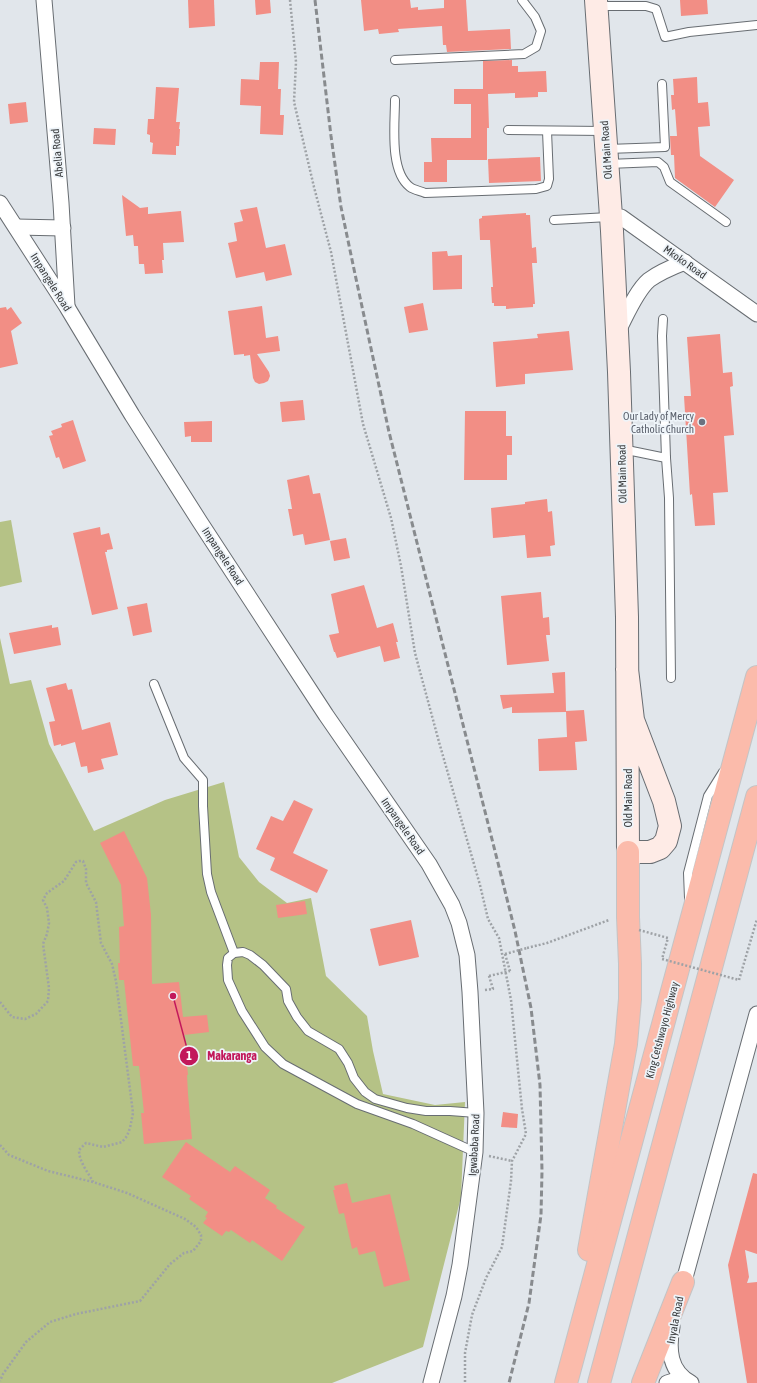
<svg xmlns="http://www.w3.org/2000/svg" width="757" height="1383" font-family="'Asap Condensed',sans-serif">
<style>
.green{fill:#b5c286}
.building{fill:#f28e85}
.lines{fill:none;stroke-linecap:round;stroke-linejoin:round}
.lane-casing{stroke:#686d72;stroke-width:10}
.street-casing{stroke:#686d72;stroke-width:17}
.secondary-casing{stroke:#686d72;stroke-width:24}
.highway-casing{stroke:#c4c4c5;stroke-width:24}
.path{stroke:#9ea2a6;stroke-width:2.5;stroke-dasharray:2 2;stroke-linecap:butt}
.lane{stroke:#fff;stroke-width:8}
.street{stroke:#fff;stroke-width:15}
.secondary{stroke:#feebe6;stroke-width:22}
.highway{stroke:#fbbbab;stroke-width:22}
.rail{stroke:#888b8e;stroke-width:3;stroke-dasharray:6 3;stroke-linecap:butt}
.path-bridge{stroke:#9ea2a6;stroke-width:2.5;stroke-dasharray:2 2;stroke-linecap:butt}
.worship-dot{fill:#6b7280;stroke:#eef4f9;stroke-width:1.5}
.labels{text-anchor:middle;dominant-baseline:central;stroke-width:3.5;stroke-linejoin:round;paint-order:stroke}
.street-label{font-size:11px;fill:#393b3d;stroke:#eef4f9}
.worship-label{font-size:11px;fill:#5b616d;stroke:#eef4f9;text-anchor:end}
.leader{fill:none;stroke:#c2185b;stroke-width:1.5}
.callout-dot{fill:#c2185b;stroke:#eef4f9;stroke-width:1.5}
.mark-label{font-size:12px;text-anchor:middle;font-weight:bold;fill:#fff}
.callout-label{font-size:12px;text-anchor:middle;font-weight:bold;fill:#c2185b;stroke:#eef4f9;stroke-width:3.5;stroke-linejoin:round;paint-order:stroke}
</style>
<rect width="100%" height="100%" fill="#e1e6eb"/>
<!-- green -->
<g class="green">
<path d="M11 520 22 582 0 587V522Z"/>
<path d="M0 638 10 684 31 680 49 744 94 831 165 800 224 782 239 857 259 882 287 903 311 898 326 976 367 1016 373 1051 383 1094 435 1105 465 1102 461 1197 423 1347 332 1383H0Z"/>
</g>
<!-- building -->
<g class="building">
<path d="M188 0H214L215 26 189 28Z"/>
<path d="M255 0H270L271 13 256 15Z"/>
<path d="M361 0H410L411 8 418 7V10L444 8V0H466L468 31 510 29 511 49 447 52 446 45H443L442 26 398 29 399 32 379 34 378 29 364 31Z"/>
<path d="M680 0H707L708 14 681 16Z"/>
<path d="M512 60V66H518V72L546 71 547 92H538V97L515 98V93L488 94 489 128H487V160H447V182H424V162H432L431 138H471V104H454V89H483V61Z"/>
<path d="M260 62H279L278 89H281L280 115H284L283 135 260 134 261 106 240 105 241 79 259 80Z"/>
<path d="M697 77 698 103 708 102 710 126 698 127 700 156 734 180 715 207 675 178 674 155H671L670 136H677L675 109 672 110 671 95H674L673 79Z"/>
<path d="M156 87 179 88 176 122H180L179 129H180L179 146H176V155L152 154 153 143 150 142V135L147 134 148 119H154Z"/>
<path d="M26 102 28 122 10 124 8 104Z"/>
<path d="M94 128 116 129 115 145 93 144Z"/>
<path d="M540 157 541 181 489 183 488 159Z"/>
<path d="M122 195 140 208 148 207V214L181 211 184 242 163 243 164 260H162L163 273 145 274 144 264H139L138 246H134L133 235 126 236Z"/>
<path d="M257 207 266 248 285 244 292 275 266 281 264 272 236 278 228 243 237 241 234 223 243 221 240 210Z"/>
<path d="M526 213V215H530L532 248 536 247 537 263H532L535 304H533V307L506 309V306H494V303H492L491 287H493L490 240H480L479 219 482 218V216Z"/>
<path d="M447 251 448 256 462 255V289L433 290 432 252Z"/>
<path d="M423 303 428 330 409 333 404 307Z"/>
<path d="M262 306 266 338 278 336 280 351 257 354 269 372 270 376 268 381 264 383 259 384 255 382 253 378 250 355 244 356V354L234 355 228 311Z"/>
<path d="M6 307 7 310 11 307 22 323 11 331 18 364 0 368V308Z"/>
<path d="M569 331 573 370 525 374V384L496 387 493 342 538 338 537 334Z"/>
<path d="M720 334 723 373 732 372 733 386 730 387 734 435 724 436 728 492 713 493 715 525 695 526 692 494 690 495 684 396H691L687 337Z"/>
<path d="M303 400 305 420 282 422 280 402Z"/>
<path d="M465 411H506V436H512V455H507V480H464Z"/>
<path d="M73 420 86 461 63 469 59 457 56 458 49 436 53 435 51 431 62 427 61 424Z"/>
<path d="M212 421V442H191V436L185 437 184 422Z"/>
<path d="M309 475 313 494 320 493 330 540 305 545 303 534 293 536 288 509H292L287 480Z"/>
<path d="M547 499 548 512 552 511 555 545 550 546 551 556 527 558 525 535 493 538 491 508 525 504V502Z"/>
<path d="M100 527 101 535 109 533 113 549 107 550V552H105L118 609 92 615 73 533Z"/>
<path d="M346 538 350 558 334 561 330 541Z"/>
<path d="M364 585 377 628 393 623 398 642H396L400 658 384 662 380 646 337 658 335 652H334L329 635 339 633 331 594Z"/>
<path d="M541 592 543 618 549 617 550 635H546L549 661 507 665 501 596Z"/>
<path d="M147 603 152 632 133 636 127 607Z"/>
<path d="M52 625V628L58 627 61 645 14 654 9 633Z"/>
<path d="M565 672 566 711 584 710 587 741 575 742 577 770 539 771 538 739 567 737 566 712 512 713V707L503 709 500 695 554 693 552 673Z"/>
<path d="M66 683 68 690 72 689 82 730 110 722 118 755 101 759 104 769 88 773 87 766 81 767 75 742 61 746V744L54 746 49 722 55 721 46 688Z"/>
<path d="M294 800 313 809 293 853 328 870 317 893 270 870 275 858 256 849 271 816 283 821Z"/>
<path d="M124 831 147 878 151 915 152 984 179 982 183 1017 207 1015 209 1032 184 1035 188 1075H187L188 1094 192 1139 144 1144 141 1113H144L139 1066H133L124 980H119L118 963H120L119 927 124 926 121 885 100 843Z"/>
<path d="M305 901 307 914 278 918 276 905Z"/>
<path d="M411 920 419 957 379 966 370 929Z"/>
<path d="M503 1112 518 1114 517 1128 501 1127Z"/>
<path d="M186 1142 230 1172 235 1166 270 1190 265 1198 277 1206 276 1208 305 1227 282 1261 252 1240 250 1243 231 1230 229 1232 226 1231 222 1236 203 1223 207 1218 205 1217 208 1212 189 1199 191 1196 162 1177Z"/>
<path d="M753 1173 757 1174V1254L745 1250 749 1277 747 1283 757 1282V1383H747L728 1265Z"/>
<path d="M347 1183 352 1203 390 1194 410 1280 384 1287 375 1251 359 1255 357 1247 352 1249 344 1213 339 1214 333 1190H335L334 1186Z"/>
</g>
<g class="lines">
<!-- lane casing -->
<g class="lane-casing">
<g id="lane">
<path d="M598 6H646L656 9 665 37 689 32 757 25"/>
<path d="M395 60 524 54 536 47 541 31 535 17 522 0"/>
<path d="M395 100C395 124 389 171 410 187 414 190 421 191 425 193L536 189 547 186 549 179 547 131"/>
<path d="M508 130 604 131"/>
<path d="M607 149 665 147 662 84"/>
<path d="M608 164 658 162 664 167 670 182 726 222"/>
<path d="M554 220 609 217"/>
<path d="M663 319 662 336 666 458"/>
<path d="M622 449 666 458 669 498 671 678"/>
<path d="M154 684 184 758 203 780V806L207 874 211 892 234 953"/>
<path d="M689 898 688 873 708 796 723 772"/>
<path d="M475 1152 413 1124 357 1104 283 1064 265 1047 242 1011 228 980 227 965 228 958 234 953 243 952 250 955 263 965 286 989 288 1001 297 1017 308 1031 339 1049 348 1063 354 1078 365 1092 375 1099 407 1108 426 1111H450L476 1113"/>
</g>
</g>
<!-- street casing -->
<g class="street-casing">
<g id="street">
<path d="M44 0 61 203 67 306"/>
<path d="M0 203 67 307 132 415 200 522 326 715 429 864 452 905 459 923 467 955 470 992 476 1113 475 1152 460 1265 454 1296 431 1383"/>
<path d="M611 217H621L757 314"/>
<path d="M16 227 63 228"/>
<path d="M618 331C626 316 636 291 649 280 660 272 672 267 685 262"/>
<path d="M681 1292 757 1014"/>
<path d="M672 1327C668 1349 669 1371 691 1383"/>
<path d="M667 1383 683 1378"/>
</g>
</g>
<!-- secondary casing -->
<g class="secondary-casing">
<path id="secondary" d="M596 0 612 231 619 372 627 617 628 852H650L660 848 666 841 670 826 664 801 633 720 627 669"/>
</g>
<!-- highway casing -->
<g class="highway-casing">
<g id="highway">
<path d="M589 1250 626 1044 630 999V964L628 917V852"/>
<path d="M566 1383 757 677"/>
<path d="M599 1383 757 797"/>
<path d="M643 1383 683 1282"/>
</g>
</g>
<!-- path -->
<g class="path">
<path d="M290 0 296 62 294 102 314 187 331 252 363 424 391 518 401 566 415 653 439 742 480 885 488 919 499 938 511 1000 522 1109 526 1134 512 1161 511 1181 502 1247 486 1278 472 1315 465 1353V1383"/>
<path d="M527 948 547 943 609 920"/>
<path d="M505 954 510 971"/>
<path d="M739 980 757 919"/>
<path d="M485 990 493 989 489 976"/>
<path d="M0 1002 12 1017 25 1019 36 1014 48 1001 49 988 43 944 47 934 49 923 47 908 43 900 47 893 64 881 76 862 79 861H83L86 869V883L96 902 101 943 112 964 116 981 133 1113 130 1128 127 1136 122 1142 103 1147 86 1143 79 1150C79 1162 88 1172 93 1182"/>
<path d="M0 1145 9 1155 48 1171 93 1182 127 1193 185 1219 196 1227 201 1235V1241L193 1251 184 1253 170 1264 140 1301 76 1314 50 1322 26 1342 3 1374 0 1381"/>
<path d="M489 1156 512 1161"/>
</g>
<!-- lane -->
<use href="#lane" class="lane"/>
<!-- street -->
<use href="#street" class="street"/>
<!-- secondary -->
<use href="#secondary" class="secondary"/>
<!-- highway -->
<use href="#highway" class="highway"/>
<!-- rail -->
<path class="rail" d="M315 0 331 136 341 207 355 274 389 432 498 863 515 931 531 1008 540 1085 542 1171 541 1215 529 1303 509 1383"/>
<!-- path-bridge -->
<g class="path-bridge">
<path d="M639 930 668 938 662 959 739 980"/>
<path d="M505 954 527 948"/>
<path d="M489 976 510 971"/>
</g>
</g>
<!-- markers -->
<circle class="worship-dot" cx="702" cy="422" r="4"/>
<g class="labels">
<!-- street labels -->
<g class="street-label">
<text transform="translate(606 150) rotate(-94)">Old Main Road</text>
<text transform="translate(57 153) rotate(-95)">Abelia Road</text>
<text transform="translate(685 262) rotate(35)">Mkoko Road</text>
<text transform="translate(51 282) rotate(58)">Impangele Road</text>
<text transform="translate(622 474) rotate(-91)">Old Main Road</text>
<text transform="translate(223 556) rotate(57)">Impangele Road</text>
<text transform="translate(628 798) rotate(-90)">Old Main Road</text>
<text transform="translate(403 826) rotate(55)">Impangele Road</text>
<text transform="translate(662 1030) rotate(-75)">King Cetshwayo Highway</text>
<text transform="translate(474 1145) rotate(-87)">Igwababa Road</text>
<text transform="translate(675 1320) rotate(-79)">Inyala Road</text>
</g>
<!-- worship labels -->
<g class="worship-label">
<text x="694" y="416">Our Lady of Mercy<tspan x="694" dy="13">Catholic Church</tspan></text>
</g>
</g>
<!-- callouts -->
<path class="leader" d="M173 996L189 1056"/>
<g class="callout-dot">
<circle cx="173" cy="996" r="4"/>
<circle cx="189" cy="1056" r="10"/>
</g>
<g class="mark-label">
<text x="189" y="1060">1</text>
</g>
<g class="callout-label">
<text x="232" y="1060">Makaranga</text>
</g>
</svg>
